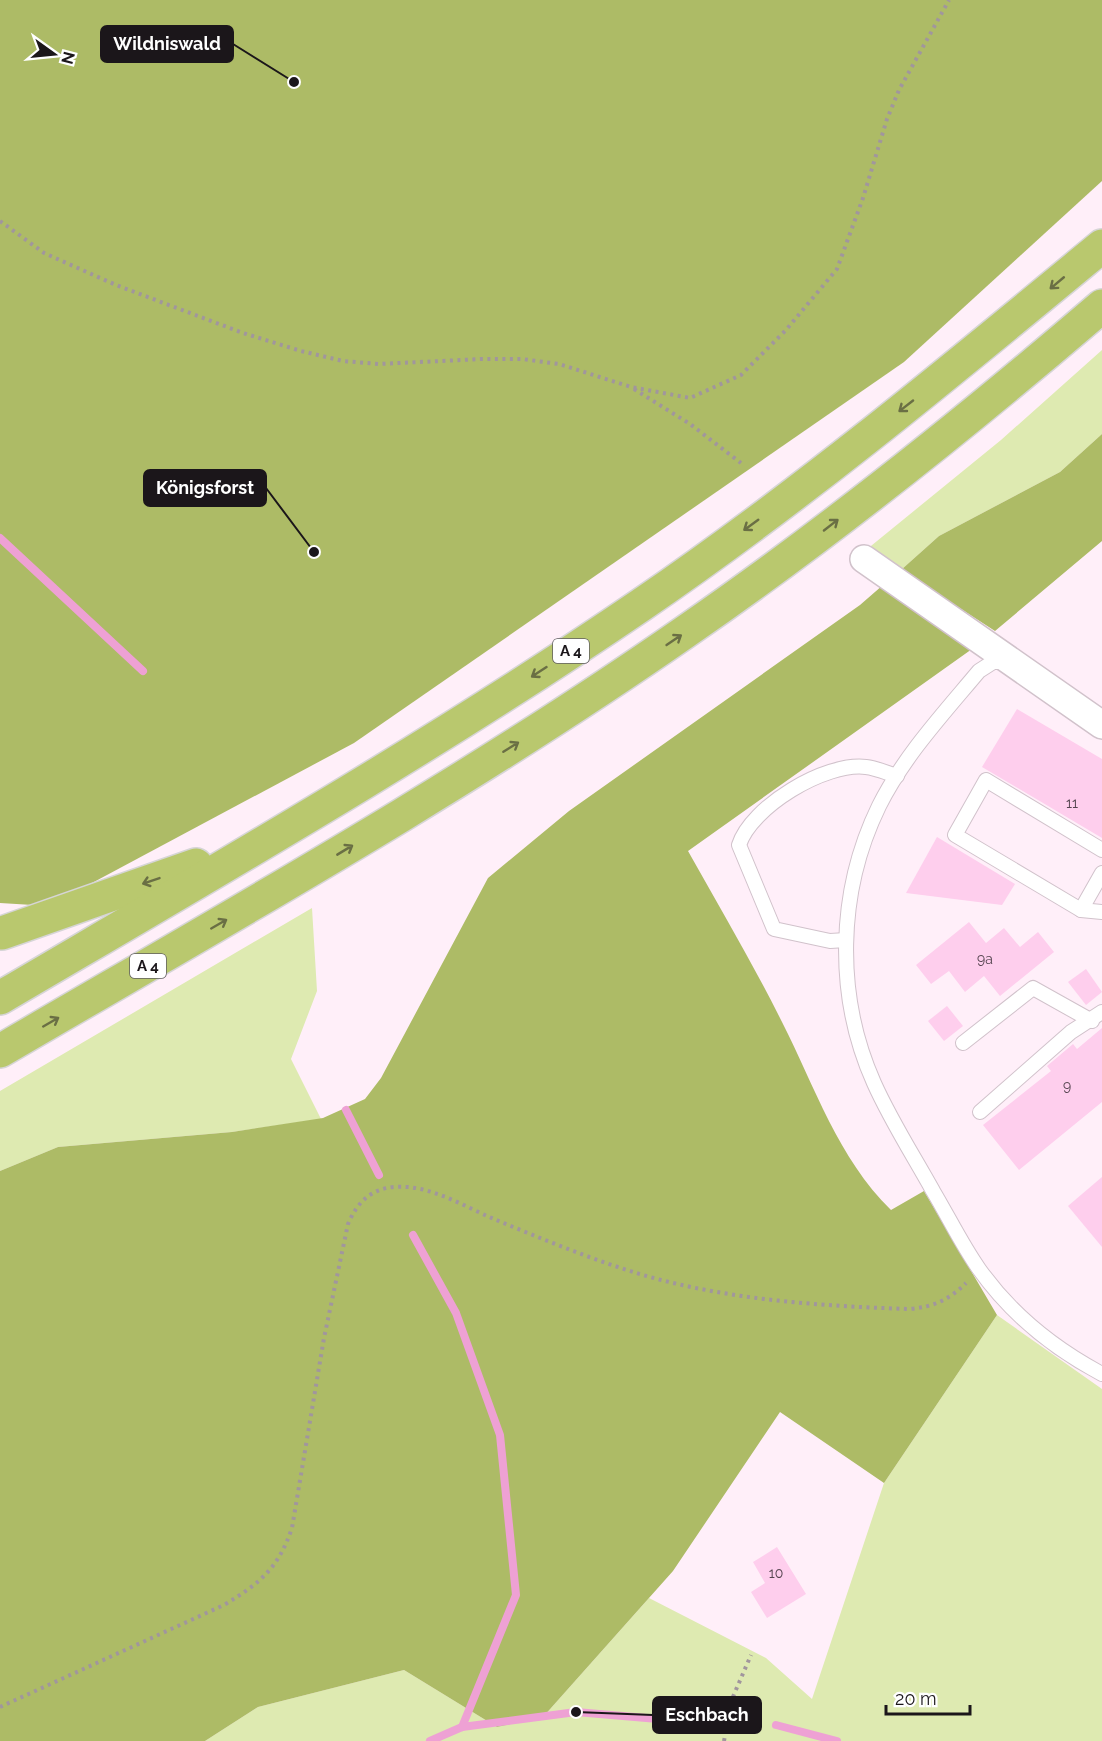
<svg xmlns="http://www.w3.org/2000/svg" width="1102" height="1741" font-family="Raleway,sans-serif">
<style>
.green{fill:#deeab1}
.forest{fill:#adbb66}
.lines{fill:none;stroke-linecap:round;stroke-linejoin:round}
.stream{stroke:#eea1d4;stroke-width:8}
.building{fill:#feceed}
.service-casing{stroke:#d1c2cb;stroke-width:16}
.minor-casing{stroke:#d1c2cb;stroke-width:30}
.motorway-casing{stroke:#d6d5d6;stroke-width:36}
.path{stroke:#a1969d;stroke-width:4;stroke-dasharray:3 4.5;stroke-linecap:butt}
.service{stroke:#fff;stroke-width:14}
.minor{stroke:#fff;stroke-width:27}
.motorway{stroke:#b9c86e;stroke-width:33}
.oneway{stroke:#6a6f44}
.labels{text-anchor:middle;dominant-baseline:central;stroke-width:6;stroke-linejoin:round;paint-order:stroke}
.number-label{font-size:14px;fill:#54444f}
.shield{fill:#fff;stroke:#5f5c5f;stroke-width:1.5}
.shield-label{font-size:15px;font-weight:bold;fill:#1b161a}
.leader{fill:none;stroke:#1b161a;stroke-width:2}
.callout-dot{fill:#1b161a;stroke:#fff;stroke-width:2}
.callout{fill:#1b161a;stroke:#1b161a;stroke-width:2}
.callout-label{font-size:18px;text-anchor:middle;font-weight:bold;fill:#fff}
</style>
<rect width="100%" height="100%" fill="#ffeff9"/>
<!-- green -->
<g class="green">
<path d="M1102 350V434L1060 472 939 536 901 570 866 550 1001 440Z"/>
<path d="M312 908 317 991 291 1059 321 1119 232 1132 58 1147 0 1171V1091Z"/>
<path d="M997 1315 1102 1389V1741H205L258 1707 404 1670 497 1727 543 1717 649 1598 766 1658 812 1699 884 1483Z"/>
</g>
<!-- forest -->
<g class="forest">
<path d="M0 0H1102V181L904 362 354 743 49 906 0 903Z"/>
<path d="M1102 434V541L995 631 901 570 939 536 1060 472Z"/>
<path d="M883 585 972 649 688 851C720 908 753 964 782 1022 815 1087 838 1158 891 1210L924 1191 997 1315 884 1483 780 1412 673 1571 543 1717 497 1727 404 1670 258 1707 205 1741H0V1171L58 1147 232 1132 323 1118 365 1099 381 1078 488 878 569 811 860 605Z"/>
</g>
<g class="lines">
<!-- stream -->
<g class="stream">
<path d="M0 538 143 671"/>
<path d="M346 1110 379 1175"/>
<path d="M413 1235 456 1313 500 1435 516 1595 462 1727"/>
<path d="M776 1725 837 1741"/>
<path d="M430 1741 462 1727 576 1712 658 1719"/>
</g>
</g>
<!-- building -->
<g class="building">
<path d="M1017 709 1102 759V838L982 767Z"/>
<path d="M937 837 1015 884 1002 905 906 893Z"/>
<path d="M969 922 986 943 1004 928 1020 947 1038 932 1054 952 1000 996 984 976 965 992 949 971 931 984 916 965Z"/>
<path d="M1086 969 1102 992 1086 1005 1068 982Z"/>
<path d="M947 1006 963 1026 944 1041 928 1021Z"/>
<path d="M1102 1028V1102L1019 1170 983 1125 1051 1071 1047 1066 1073 1044 1077 1049Z"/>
<path d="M1102 1177V1247L1068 1206Z"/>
<path d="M777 1547 806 1594 767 1618 751 1592 765 1583 753 1562Z"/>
</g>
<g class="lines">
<!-- service casing -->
<g class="service-casing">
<g id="service">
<path d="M1008 662H993L979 671C943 714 904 756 879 806 837 892 835 996 874 1083 891 1121 913 1155 933 1191 948 1216 962 1245 979 1269 1011 1314 1053 1348 1102 1374"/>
<path d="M1102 850 986 780 955 835 1081 910 1102 912"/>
<path d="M1081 910 1102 873"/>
<path d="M846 940 830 941 774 929 739 845C751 807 825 762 866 767 876 768 887 773 897 776"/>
<path d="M963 1043 1033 988 1092 1021"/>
<path d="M980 1112 1071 1032 1102 1012"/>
</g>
</g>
<!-- minor casing -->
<g class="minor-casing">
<path id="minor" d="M864 559 1102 725"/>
</g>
<!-- motorway casing -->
<g class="motorway-casing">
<g id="motorway">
<path d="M2 933 196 865"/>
<path d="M0 998C216 871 434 746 641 605 802 495 952 370 1102 246"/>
<path d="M0 1051C231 916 465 785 685 632 830 532 968 421 1102 306"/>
</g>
</g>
<!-- path -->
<g class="path">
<path d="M0 221 44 253 116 285 243 333 301 351 343 361 379 364 482 359H522L559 364 631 387 690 398 741 375 786 330 837 269 863 198 887 119 899 90 949 0"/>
<path d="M634 389 690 424 741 463"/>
<path d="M0 1707 224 1605C260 1583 278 1569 292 1528L324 1338 348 1224C357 1203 370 1189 394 1187 429 1184 463 1206 494 1219 542 1239 593 1260 643 1275 729 1300 820 1306 909 1309 933 1307 949 1300 966 1283"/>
<path d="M724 1741 732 1699 751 1655"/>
</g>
<!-- service -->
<use href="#service" class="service"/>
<!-- minor -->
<use href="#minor" class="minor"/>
<!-- motorway -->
<use href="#motorway" class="motorway"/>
</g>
<!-- one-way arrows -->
<defs><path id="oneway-shaft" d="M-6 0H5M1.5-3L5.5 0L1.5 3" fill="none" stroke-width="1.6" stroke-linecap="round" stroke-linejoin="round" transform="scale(1.5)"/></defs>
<g class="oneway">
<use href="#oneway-shaft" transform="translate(1057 283) rotate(140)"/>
<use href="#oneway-shaft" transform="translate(906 406) rotate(142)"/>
<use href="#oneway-shaft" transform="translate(751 525) rotate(144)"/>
<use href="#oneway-shaft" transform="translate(831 525) rotate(-38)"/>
<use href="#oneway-shaft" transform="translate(674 640) rotate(-34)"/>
<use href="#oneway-shaft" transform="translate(539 672) rotate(147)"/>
<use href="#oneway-shaft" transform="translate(511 747) rotate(-32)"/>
<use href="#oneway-shaft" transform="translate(345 850) rotate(-31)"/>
<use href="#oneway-shaft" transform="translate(151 881) rotate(161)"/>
<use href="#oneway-shaft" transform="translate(219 924) rotate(-30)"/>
<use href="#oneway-shaft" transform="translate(51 1022) rotate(-30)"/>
</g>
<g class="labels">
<!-- number labels -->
<g class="number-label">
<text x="1072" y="803">11</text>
<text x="985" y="959">9a</text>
<text x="1067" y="1086">9</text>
<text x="776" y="1573">10</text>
</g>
<!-- shield labels -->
<g class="shield">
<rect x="553" y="639" width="36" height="24" rx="4.5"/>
<rect x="130" y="954" width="36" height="24" rx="4.5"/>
</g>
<g class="shield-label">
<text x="571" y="651">A 4</text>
<text x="148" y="966">A 4</text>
</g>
</g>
<!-- callouts -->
<path class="leader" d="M294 82L233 44M314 552L266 488M576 1712L653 1715"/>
<g class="callout-dot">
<circle cx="294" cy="82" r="6"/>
<circle cx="314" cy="552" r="6"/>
<circle cx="576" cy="1712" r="6"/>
</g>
<g class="callout">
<rect x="101" y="26" width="132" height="36" rx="6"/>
<rect x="144" y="470" width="122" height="36" rx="6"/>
<rect x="653" y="1697" width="108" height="36" rx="6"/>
</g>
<g class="callout-label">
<text x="167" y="50">Wildniswald</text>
<text x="205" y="494">Königsforst</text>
<text x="707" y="1721">Eschbach</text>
</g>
<!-- north arrow -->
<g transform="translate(54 54) rotate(105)" stroke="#ffffff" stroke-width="4.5" paint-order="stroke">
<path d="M0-4.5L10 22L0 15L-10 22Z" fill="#1b161a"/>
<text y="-9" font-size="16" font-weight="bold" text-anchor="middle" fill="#1b161a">N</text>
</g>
<!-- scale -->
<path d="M886 1705v9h84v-9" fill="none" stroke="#1b161a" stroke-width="3"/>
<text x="895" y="1705" font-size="18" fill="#1b161a" stroke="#ffffff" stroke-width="4.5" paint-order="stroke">20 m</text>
</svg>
